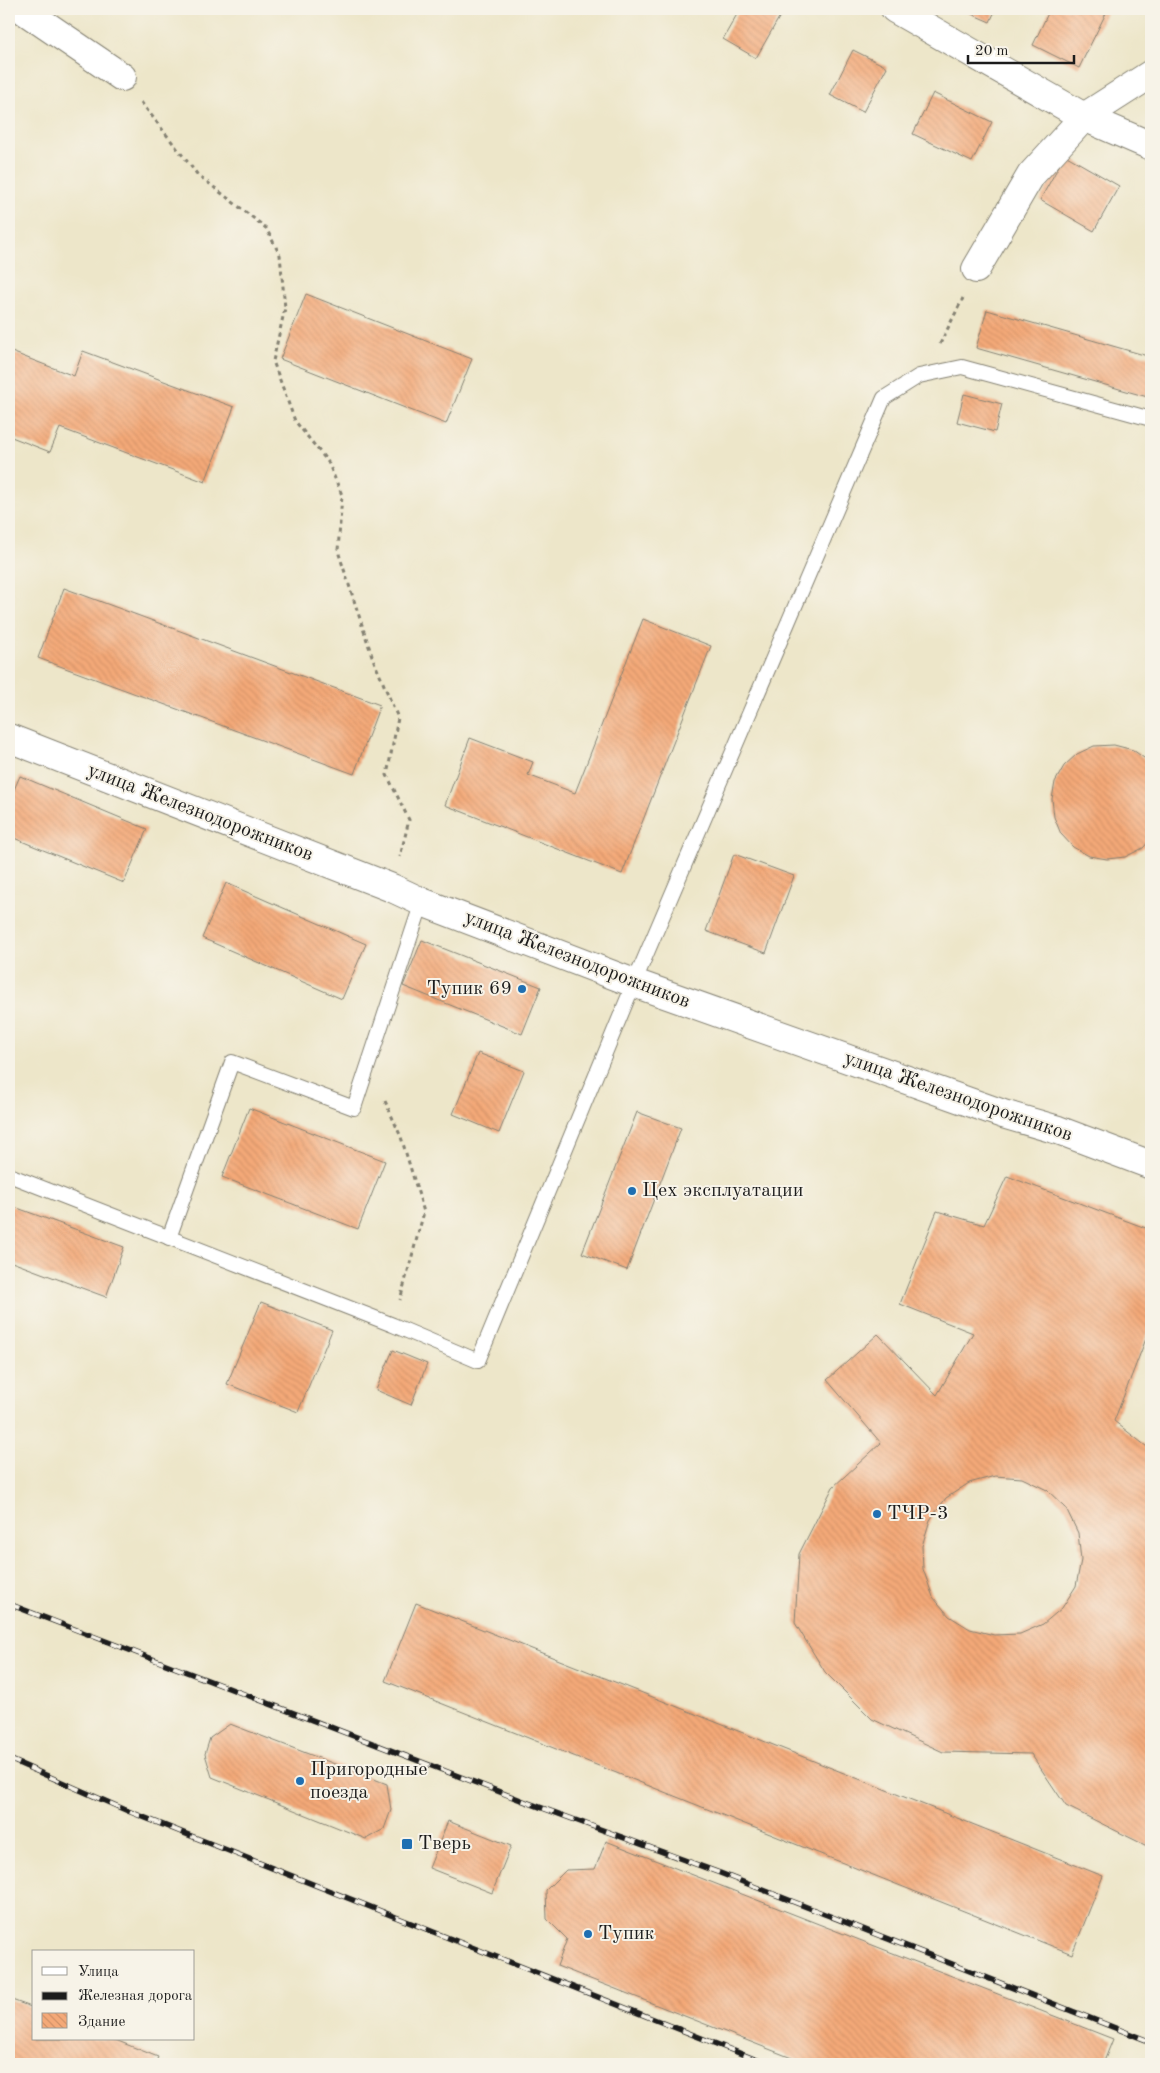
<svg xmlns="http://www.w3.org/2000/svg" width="1160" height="2073" font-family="'Old Standard TT',serif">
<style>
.building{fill:url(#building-back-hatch);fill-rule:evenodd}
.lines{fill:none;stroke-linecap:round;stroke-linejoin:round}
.lane-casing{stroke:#848172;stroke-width:16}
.street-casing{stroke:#848172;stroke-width:30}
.path{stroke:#848172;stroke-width:3;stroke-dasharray:4 4;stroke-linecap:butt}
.lane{stroke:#fff;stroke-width:14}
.street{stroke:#fff;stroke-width:28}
.rail-casing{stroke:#1c1c1c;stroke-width:5.5}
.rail{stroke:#f7f3e8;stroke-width:4;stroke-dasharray:11;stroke-linecap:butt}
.poi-dot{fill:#1f6fb2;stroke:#f7f3e8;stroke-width:2}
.labels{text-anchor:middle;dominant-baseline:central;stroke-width:4;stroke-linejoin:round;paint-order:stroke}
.street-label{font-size:20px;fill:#1c1c1c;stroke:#f7f3e8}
.poi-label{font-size:20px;fill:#1c1c1c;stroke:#f7f3e8;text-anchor:start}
</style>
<defs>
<pattern id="building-back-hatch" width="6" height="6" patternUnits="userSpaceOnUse" patternTransform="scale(1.25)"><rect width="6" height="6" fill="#f4a978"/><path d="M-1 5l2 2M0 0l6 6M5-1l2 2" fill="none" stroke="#d19167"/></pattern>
</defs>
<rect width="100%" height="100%" fill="#f7f3e8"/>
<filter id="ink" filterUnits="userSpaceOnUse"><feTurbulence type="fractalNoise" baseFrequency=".02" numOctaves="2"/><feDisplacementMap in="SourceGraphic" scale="10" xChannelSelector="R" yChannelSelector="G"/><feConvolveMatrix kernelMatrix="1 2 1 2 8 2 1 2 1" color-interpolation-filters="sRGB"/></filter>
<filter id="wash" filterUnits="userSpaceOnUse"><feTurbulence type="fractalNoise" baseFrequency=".0096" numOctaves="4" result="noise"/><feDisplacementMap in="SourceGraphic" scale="20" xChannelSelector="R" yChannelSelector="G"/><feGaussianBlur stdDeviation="1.12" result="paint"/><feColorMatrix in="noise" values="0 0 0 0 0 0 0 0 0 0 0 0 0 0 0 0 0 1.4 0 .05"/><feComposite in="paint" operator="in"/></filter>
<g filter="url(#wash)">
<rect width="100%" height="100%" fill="#ede6c9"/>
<g id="blocks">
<!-- building -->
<g class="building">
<path d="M740 9H784L756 58 723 39Z"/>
<path d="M960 9H996L990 22Z"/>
<path d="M1050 9H1108L1079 68 1033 45Z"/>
<path d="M853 50 887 67 863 112 830 95Z"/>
<path d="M933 93 992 122 972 162 913 134Z"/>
<path d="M1065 155 1119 186 1094 231 1040 200Z"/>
<path d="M306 294 472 359 446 424 280 359Z"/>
<path d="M987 310 1151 357V398L976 348Z"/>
<path d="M9 351 74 376 83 351 234 407 205 482 60 428 50 452 9 436Z"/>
<path d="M964 394 1002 404 995 432 957 422Z"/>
<path d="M64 588 380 705 354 774 38 658Z"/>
<path d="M643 619 711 646 622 874 445 805 470 738 533 762 528 775 575 793Z"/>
<path d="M1114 745 1133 750 1151 763V839L1143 848 1125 857 1107 859 1089 856 1073 847 1061 834 1054 817 1052 799 1055 782 1064 766 1077 754 1094 746Z"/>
<path d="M20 776 147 829 124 883 9 836V801Z"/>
<path d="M734 854 794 876 766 953 706 931Z"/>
<path d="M226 883 366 944 342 999 202 938Z"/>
<path d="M422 940 541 987 522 1034 403 986Z"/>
<path d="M478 1053 524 1071 499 1133 453 1114Z"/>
<path d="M249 1108 385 1161 358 1229 222 1177Z"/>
<path d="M637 1112 681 1128 627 1270 582 1253Z"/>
<path d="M1007 1176 1151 1230V1326L1114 1421 1151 1450V1848L1066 1806 1031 1754 943 1752 872 1719 825 1672 795 1623 799 1554 833 1487 881 1443 827 1380 878 1334 937 1395 973 1333 900 1304 937 1211 984 1225ZM995 1476 1022 1478 1047 1490 1066 1508 1078 1533 1081 1560 1076 1586 1062 1608 1043 1624 1020 1634 994 1635 970 1629 949 1616 933 1597 923 1569 922 1546 930 1520 946 1498 969 1483Z"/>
<path d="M9 1205 124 1247 106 1297 9 1261Z"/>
<path d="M261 1302 332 1330 298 1412 227 1384Z"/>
<path d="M393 1350 427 1364 411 1405 376 1390Z"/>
<path d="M416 1603 1103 1876 1072 1954 385 1681Z"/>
<path d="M230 1724 387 1784 391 1810 384 1829 366 1839 212 1777 205 1754 210 1738Z"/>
<path d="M448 1821 511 1846 492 1893 429 1868Z"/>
<path d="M606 1841 1113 2039 1103 2064H807L557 1966 567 1939 547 1919 546 1890 566 1870 595 1869Z"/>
<path d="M9 1999 34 2008V2039H113L158 2057 155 2064H9Z"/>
</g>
</g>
</g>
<g filter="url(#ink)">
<use href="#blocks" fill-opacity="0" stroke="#848172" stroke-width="1"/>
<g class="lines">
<!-- lane casing -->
<g class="lane-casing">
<g id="lane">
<path d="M9 1175 393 1325 478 1361 634 983 884 398 919 376 962 367 1151 419"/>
<path d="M169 1238 232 1062 354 1108 422 902"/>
</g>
</g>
<!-- street casing -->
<g class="street-casing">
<g id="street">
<path d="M22 9 122 77"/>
<path d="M895 9 1084 117 1151 146"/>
<path d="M976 269 1031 175 1084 117 1151 74"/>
<path d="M9 738 392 888 422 902 634 983 1003 1114 1058 1130 1151 1165"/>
</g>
</g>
<!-- path -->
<g class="path">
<path d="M141 102 197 174 266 228 280 255 285 308 273 361 295 421 328 462 342 495 338 551 373 659 398 718 387 775 409 820 400 857"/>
<path d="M940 344 963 298"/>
<path d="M385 1101 401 1137 424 1212 400 1300"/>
</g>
<!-- lane -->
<use href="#lane" class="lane"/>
<!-- street -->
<use href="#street" class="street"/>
<!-- rail casing -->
<g class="rail-casing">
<g id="rail">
<path d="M9 1604 526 1802 720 1873 1151 2042"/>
<path d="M9 1759 128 1811 767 2064"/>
</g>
</g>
<!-- rail -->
<use href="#rail" class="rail"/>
</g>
</g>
<!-- markers -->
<g class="poi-dot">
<circle cx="522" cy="989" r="5"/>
<circle cx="632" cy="1191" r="5"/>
<circle cx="877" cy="1514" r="5"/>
<circle cx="300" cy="1781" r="5"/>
<rect x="401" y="1838" width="12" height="12" rx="2.5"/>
<circle cx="588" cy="1934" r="5"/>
</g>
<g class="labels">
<!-- street labels -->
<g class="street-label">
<text transform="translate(200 813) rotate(21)">улица Железнодорожников</text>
<text transform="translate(577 960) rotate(21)">улица Железнодорожников</text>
<text transform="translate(958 1097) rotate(19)">улица Железнодорожников</text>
</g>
<!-- poi labels -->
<g class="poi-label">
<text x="512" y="989" text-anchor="end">Тупик 69</text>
<text x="642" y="1191">Цех эксплуатации</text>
<text x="887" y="1514">ТЧР-3</text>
<text x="310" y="1770">Пригородные<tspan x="310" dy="23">поезда</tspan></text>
<text x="418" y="1844">Тверь</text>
<text x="598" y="1934">Тупик</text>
</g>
</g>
<!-- margin -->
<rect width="1160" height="2073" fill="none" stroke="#f7f3e8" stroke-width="30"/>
<!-- legend -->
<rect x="32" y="1950" width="162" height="90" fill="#f7f3e8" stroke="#9f9d96"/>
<rect x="42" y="1967" width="25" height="8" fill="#ffffff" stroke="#9f9d96"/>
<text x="78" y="1976" font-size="15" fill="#1c1c1c">Улица</text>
<rect x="42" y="1992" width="25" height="8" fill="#1c1c1c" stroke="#9f9d96"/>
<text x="78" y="2000" font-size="15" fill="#1c1c1c">Железная дорога</text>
<rect x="42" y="2013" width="25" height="15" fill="url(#building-back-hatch)" stroke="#9f9d96"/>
<text x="78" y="2026" font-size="15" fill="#1c1c1c">Здание</text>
<!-- scale -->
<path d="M968 55v8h106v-8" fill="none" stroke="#1c1c1c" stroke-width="2.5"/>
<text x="975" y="55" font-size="15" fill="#1c1c1c" stroke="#f7f3e8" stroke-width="4" paint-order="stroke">20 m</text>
</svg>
